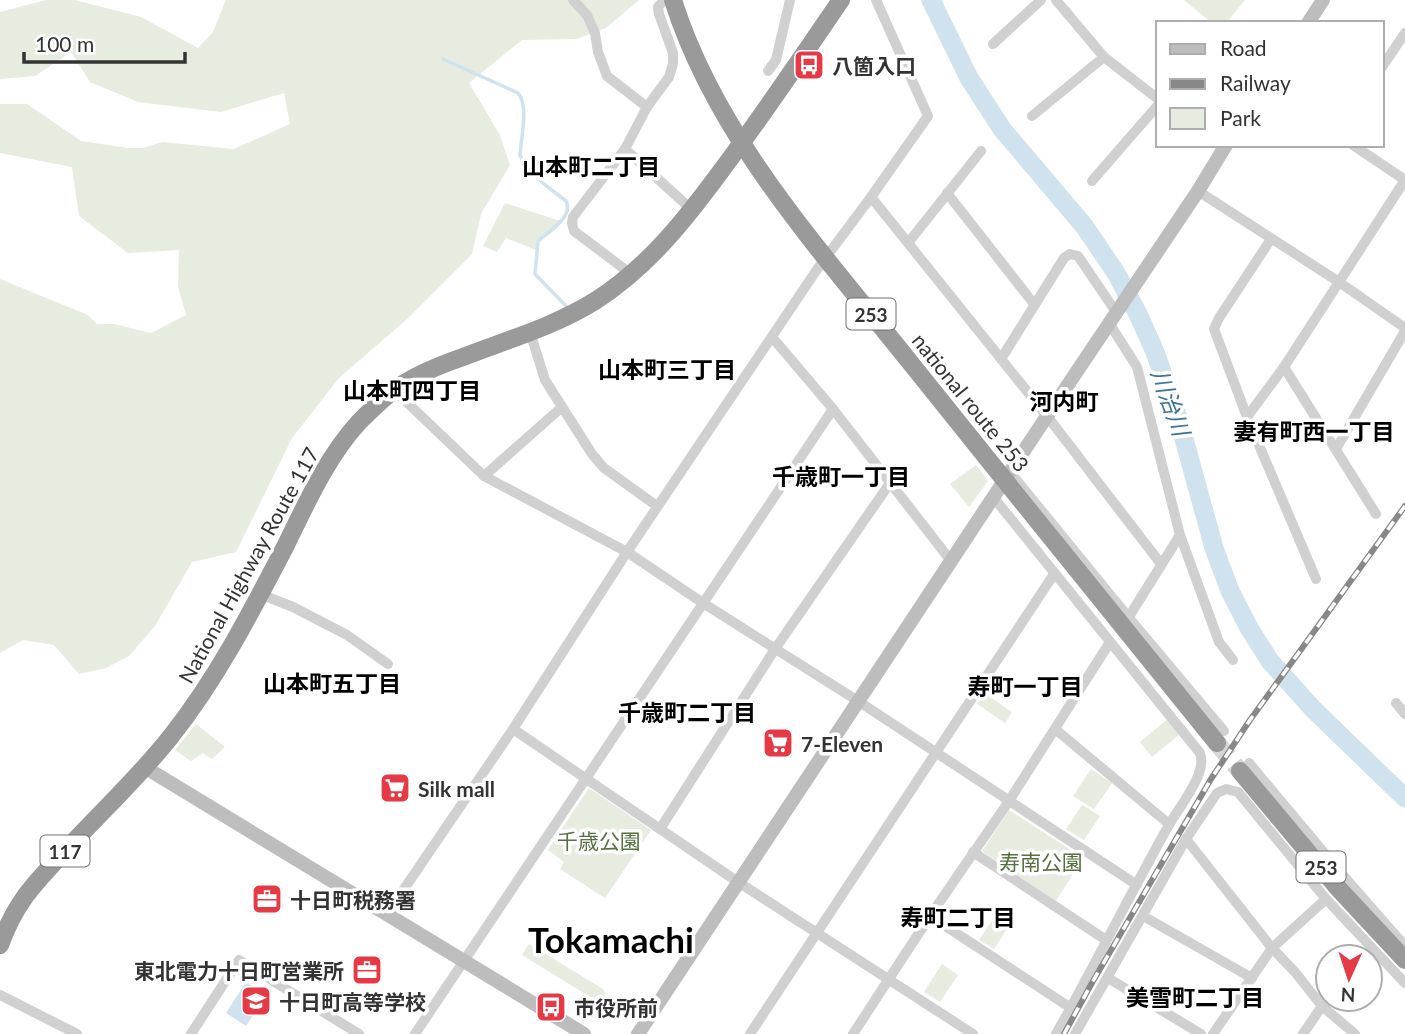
<svg xmlns="http://www.w3.org/2000/svg" width="1405" height="1034" font-family="Lato,'Noto Sans JP',sans-serif">
<style>
.green{fill:#e6ecdf}
.water{fill:#cfe2ee}
.lines{fill:none;stroke-linecap:round;stroke-linejoin:round}
.stream{stroke:#cfe2ee;stroke-width:3.5}
.river{stroke:#cfe2ee;stroke-width:19}
.highway-tunnel{stroke:#d6d6d6;stroke-width:18;stroke-dasharray:18 9;stroke-linecap:butt}
.street{stroke:#d0d0d0;stroke-width:10}
.secondary{stroke:#bdbdbd;stroke-width:14}
.highway{stroke:#9a9a9a;stroke-width:18}
.rail-casing{stroke:#888;stroke-width:6}
.rail{stroke:#fff;stroke-width:3.5;stroke-dasharray:10;stroke-linecap:butt}
.labels{text-anchor:middle;dominant-baseline:central;stroke-width:7;stroke-linejoin:round;paint-order:stroke}
.shield{fill:#fff;stroke:#707070;stroke-width:2}
.shield-label{font-size:19px;font-weight:bold;fill:#333}
.poi-label{font-size:21px;font-weight:bold;fill:#333;stroke:#fff;text-anchor:start}
.street-label{font-size:21px;fill:#333;stroke:#fff}
.park-label{font-size:21px;fill:#56703f;stroke:#fff}
.neighbourhood-label{font-size:23px;font-weight:bold;fill:#000;stroke:#fff}
.water-label{font-size:23px;font-style:italic;fill:#3f7597;stroke:#fff}
.town-label{font-size:35px;font-weight:bold;fill:#000;stroke:#fff}
</style>
<rect width="100%" height="100%" fill="#fff"/>
<!-- green -->
<g class="green">
<path d="M46 0H75L141 17 198 48 213 32 226 0H639L606 28 577 39 522 40 469 83 500 135 510 165 481 214 472 254 406 320 339 378 292 438 236 552 192 562 155 626 129 656 106 668 79 674 54 645 23 640 0 653V279L88 315 97 324H114L151 333 186 315 178 286 179 250 128 253 79 216 72 167 0 153V104H27L81 141 128 148H143L162 142 234 149 290 124 284 93 221 112 138 102 90 82 71 52 35 76 0 79V12Z"/>
<path d="M1184 0H1245L1226 23H1212Z"/>
<path d="M505 203 560 221 536 241V250L506 238 497 252 483 246Z"/>
<path d="M976 465 988 481 969 507 950 484Z"/>
<path d="M984 693 1012 712 1005 723 977 704Z"/>
<path d="M1168 719 1180 734 1152 757 1140 742Z"/>
<path d="M196 724 225 747 212 759 203 753 191 761 175 750Z"/>
<path d="M1091 769 1112 783 1094 809 1073 796Z"/>
<path d="M589 788 651 830 605 898 560 869 564 862 548 850Z"/>
<path d="M1082 805 1100 816 1084 840 1066 829Z"/>
<path d="M1009 810 1083 858 1056 901 982 851Z"/>
<path d="M996 915 1010 924 994 949 979 940Z"/>
<path d="M529 944 603 989 606 994 600 1003 522 955Z"/>
<path d="M942 964 958 975 940 1002 924 992Z"/>
</g>
<!-- water -->
<path class="water" d="M246 982 266 995 246 1026 226 1013Z"/>
<g class="lines">
<!-- stream -->
<path class="stream" d="M443 59 518 93C529 105 521 139 520 155 525 172 552 190 566 201 574 217 548 232 538 241L535 274 566 306"/>
<!-- river -->
<path class="river" d="M931 0 969 78 1002 129 1085 227 1116 273 1138 314 1155 352 1178 417 1214 548 1230 591 1249 628 1270 661 1313 709 1405 798"/>
<!-- highway-tunnel -->
<path class="highway-tunnel" d="M1217 743 1240 771"/>
<!-- street -->
<g class="street">
<path d="M573 0 587 15 595 33 598 52 607 76 647 107"/>
<path d="M664 0 658 7 659 14 673 53V64L669 77 647 107 625 149 692 210"/>
<path d="M1056 0 1104 57 1158 99"/>
<path d="M993 44 1041 0"/>
<path d="M1382 67 1405 33"/>
<path d="M768 71 776 60 790 0"/>
<path d="M1032 116 1104 57"/>
<path d="M1353 145 1405 180"/>
<path d="M625 149 573 217 572 223 574 231 631 274"/>
<path d="M1092 181 1158 105"/>
<path d="M1198 191 1339 282 1405 328"/>
<path d="M947 193 1034 304"/>
<path d="M871 197 1047 416 1161 564"/>
<path d="M1271 239 1219 318 1214 329 1247 417 1316 579"/>
<path d="M908 243 981 151"/>
<path d="M1109 323 1137 367 1180 535 1219 642 1233 660"/>
<path d="M530 332 545 380 592 454 604 468 657 506"/>
<path d="M772 337 833 409 951 561"/>
<path d="M1001 359 1064 258 1070 254 1078 256 1116 312"/>
<path d="M1284 367 1376 514"/>
<path d="M394 390 484 476 627 552 703 603 858 701 1137 885"/>
<path d="M1247 417 1284 367 1405 180"/>
<path d="M1336 449 1405 331"/>
<path d="M1010 472 1129 618 1224 731"/>
<path d="M484 476 562 407"/>
<path d="M994 498 1200 753C1208 773 1179 807 1169 825 1130 894 1095 965 1056 1034"/>
<path d="M260 594 293 607 347 635 388 664"/>
<path d="M1125 623 1180 535"/>
<path d="M1396 703 1405 714"/>
<path d="M513 729 738 882 973 1034"/>
<path d="M1055 729 1169 824"/>
<path d="M1249 763 1341 873 1405 946"/>
<path d="M660 829 775 649 890 483"/>
<path d="M1186 839 1272 948 1295 972 1322 1006 1355 1034"/>
<path d="M973 852 1106 940"/>
<path d="M387 914 513 729 627 552 818 268 871 197 928 116 876 0"/>
<path d="M930 916 1071 1008"/>
<path d="M1143 916 1252 978"/>
<path d="M1108 978 1201 1034"/>
<path d="M0 995 77 1034"/>
<path d="M191 1034 239 960 359 1034"/>
<path d="M415 1034 833 409"/>
<path d="M750 1034 1054 574"/>
<path d="M853 1034 930 916 1009 801 1110 642"/>
<path d="M1075 1034 1186 839 1217 793 1226 789 1238 792 1326 899 1405 983"/>
<path d="M1213 1034 1272 948 1326 899"/>
<path d="M1303 1034 1322 1006"/>
</g>
<!-- secondary -->
<g class="secondary">
<path d="M1308 23 1323 0"/>
<path d="M146 768 584 1034"/>
<path d="M638 1034 1047 416 1198 191 1226 145"/>
</g>
<!-- highway -->
<g class="highway">
<path d="M673 0C716 137 821 251 909 361 1011 489 1115 616 1217 743"/>
<path d="M1240 771 1337 887 1405 960"/>
<path d="M0 945C16 901 35 883 66 850 102 811 140 776 172 735 218 677 252 610 286 545 307 502 327 457 359 422 369 412 381 400 393 391 412 376 440 365 463 357 507 340 555 326 595 301 647 268 685 220 721 171 763 115 802 57 841 0"/>
</g>
<!-- rail casing -->
<g class="rail-casing">
<path id="rail" d="M1064 1034 1093 981 1211 779 1250 720 1405 506"/>
</g>
<!-- rail -->
<use href="#rail" class="rail"/>
</g>
<!-- icons -->
<defs>
<g id="bus-square" transform="scale(1.575)"><rect x="-9" y="-9" width="18" height="18" rx="4" fill="#e63946" stroke="#fff"/><path d="M-5-6H5V4H4V6H2V4H-2V6H-4V4H-5ZM-3.5-4V0h7V-4ZM-3.5 1.2v1.5H-2V1.2ZM2 1.2v1.5H3.5V1.2Z" fill="#fff"/></g>
<g id="supermarket-square" transform="scale(1.575)"><rect x="-9" y="-9" width="18" height="18" rx="4" fill="#e63946" stroke="#fff"/><path d="M-6-5.5h2.5l.6 2H6L4.5 2H-2.5L-4.4-4H-6ZM-1.5 3.2a1.3 1.3 0 1 0 .1 0ZM3 3.2a1.3 1.3 0 1 0 .1 0Z" fill="#fff"/></g>
<g id="office-square" transform="scale(1.575)"><rect x="-9" y="-9" width="18" height="18" rx="4" fill="#e63946" stroke="#fff"/><path d="M-6-3h4V-5.5h4V-3h4V5H-6ZM-1-4.5V-3h2v-1.5ZM-6 0V1H6V0Z" fill="#fff"/></g>
<g id="school-square" transform="scale(1.575)"><rect x="-9" y="-9" width="18" height="18" rx="4" fill="#e63946" stroke="#fff"/><path d="M0-5L7-2L0 1L-7-2ZM-4 1L0 2.5L4 1V4Q0 6-4 4Z" fill="#fff"/></g>
</defs>
<g fill-rule="evenodd">
<use href="#bus-square" x="809" y="65"/>
<use href="#supermarket-square" x="778" y="743"/>
<use href="#supermarket-square" x="395" y="788"/>
<use href="#office-square" x="267" y="899"/>
<use href="#office-square" x="367" y="970"/>
<use href="#school-square" x="256" y="1001"/>
<use href="#bus-square" x="551" y="1007"/>
</g>
<g class="labels">
<!-- shield labels -->
<g class="shield">
<rect x="846.5" y="298.5" width="49" height="31" rx="5"/>
<rect x="40.5" y="835.5" width="49" height="31" rx="5"/>
<rect x="1296.5" y="851.5" width="49" height="31" rx="5"/>
</g>
<g class="shield-label">
<text x="871" y="314">253</text>
<text x="65" y="851">117</text>
<text x="1321" y="867">253</text>
</g>
<!-- poi labels -->
<g class="poi-label">
<text x="832" y="65">八箇入口</text>
<text x="801" y="743">7-Eleven</text>
<text x="418" y="788">Silk mall</text>
<text x="290" y="899">十日町税務署</text>
<text x="344" y="970" text-anchor="end">東北電力十日町営業所</text>
<text x="279" y="1001">十日町高等学校</text>
<text x="574" y="1007">市役所前</text>
</g>
<!-- street labels -->
<g class="street-label">
<text transform="translate(971 402) rotate(51)">national route 253</text>
<text transform="translate(248 565) rotate(-61)">National Highway Route 117</text>
</g>
<!-- park labels -->
<g class="park-label">
<text x="599" y="840">千歳公園</text>
<text x="1041" y="861">寿南公園</text>
</g>
<!-- neighbourhood labels -->
<g class="neighbourhood-label">
<text x="591" y="166">山本町二丁目</text>
<text x="667" y="369">山本町三丁目</text>
<text x="412" y="390">山本町四丁目</text>
<text x="1064" y="401">河内町</text>
<text x="1314" y="431">妻有町西一丁目</text>
<text x="841" y="476">千歳町一丁目</text>
<text x="332" y="683">山本町五丁目</text>
<text x="1025" y="686">寿町一丁目</text>
<text x="687" y="712">千歳町二丁目</text>
<text x="958" y="917">寿町二丁目</text>
<text x="1195" y="997">美雪町二丁目</text>
</g>
<!-- water labels -->
<g class="water-label">
<text transform="translate(1171 402) rotate(70)">川治川</text>
</g>
<!-- town labels -->
<g class="town-label">
<text x="611" y="939">Tokamachi</text>
</g>
</g>
<!-- legend -->
<rect x="1156" y="21" width="228" height="126" fill="#ffffff" stroke="#adadad" stroke-width="2"/>
<rect x="1170" y="44" width="35" height="10" fill="#bdbdbd" stroke="#adadad" stroke-width="2"/>
<text x="1220" y="56" font-size="21" fill="#333333">Road</text>
<rect x="1170" y="79" width="35" height="10" fill="#888888" stroke="#adadad" stroke-width="2"/>
<text x="1220" y="91" font-size="21" fill="#333333">Railway</text>
<rect x="1170" y="108" width="35" height="21" fill="#e6ecdf" stroke="#adadad" stroke-width="2"/>
<text x="1220" y="126" font-size="21" fill="#333333">Park</text>
<!-- north arrow -->
<g transform="translate(1349 978) rotate(183)"><circle r="33" fill="#ffffff" stroke="#adadad" stroke-width="2"/>
<path d="M0-5L12 26L0 18L-12 26Z" fill="#e63946"/>
<text y="-10" font-size="19" font-weight="bold" text-anchor="middle" fill="#333333">N</text>
</g>
<!-- scale -->
<path d="M24 52v10h161v-10" fill="none" stroke="#333333" stroke-width="3.5"/>
<text x="35" y="52" font-size="21" fill="#333333" stroke="#ffffff" stroke-width="5" paint-order="stroke">100 m</text>
</svg>
